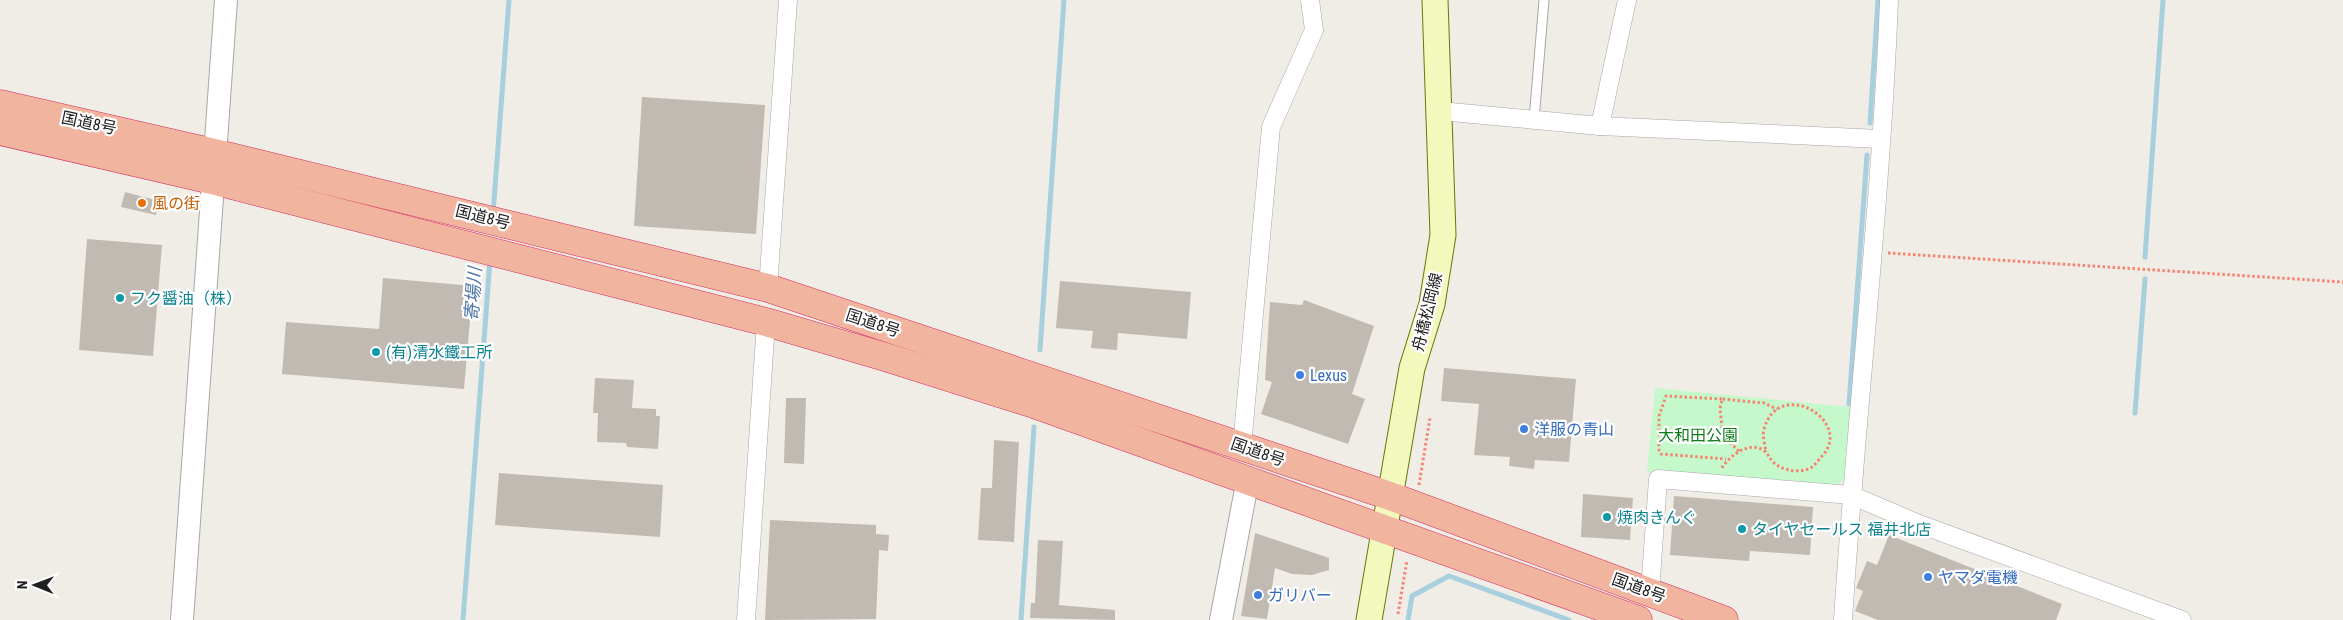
<svg xmlns="http://www.w3.org/2000/svg" width="2343" height="620" font-family="'Roboto Condensed','Noto Sans JP',sans-serif">
<style>
.park{fill:#c5f9cc}
.lines{fill:none;stroke-linecap:round;stroke-linejoin:round}
.stream{stroke:#a8cfdd;stroke-width:5}
.building{fill:#c1bab3}
.service-casing{stroke:#a7a7a7;stroke-width:11}
.minor-casing{stroke:#a7a7a7;stroke-width:19}
.tertiary-casing{stroke:#a7a7a7;stroke-width:24}
.secondary-casing{stroke:#667707;stroke-width:27}
.trunk-casing{stroke:#d82a5e;stroke-width:29}
.path{stroke:#f78471;stroke-width:3;stroke-dasharray:2.5 2.5;stroke-linecap:butt}
.service{stroke:#fff;stroke-width:9}
.minor{stroke:#fff;stroke-width:18}
.tertiary{stroke:#fff;stroke-width:22}
.secondary{stroke:#f3f8bc;stroke-width:25}
.trunk{stroke:#f0b49f;stroke-width:28}
.food-dot{fill:#e8710a;stroke:#fff;stroke-width:2}
.culture-dot{fill:#0f9aa8;stroke:#fff;stroke-width:2}
.shop-dot{fill:#3f7fe0;stroke:#fff;stroke-width:2}
.labels{text-anchor:middle;dominant-baseline:central;stroke-width:4.5;stroke-linejoin:round;paint-order:stroke}
.street-label{font-size:16px;fill:#202020;stroke:#fff}
.food-label{font-size:16px;fill:#c56008;stroke:#fff;text-anchor:start}
.culture-label{font-size:16px;fill:#0d838f;stroke:#fff;text-anchor:start}
.shop-label{font-size:16px;fill:#366cbe;stroke:#fff;text-anchor:start}
.park-label{font-size:16px;fill:#0e7e1c;stroke:#fff}
.water-label{font-size:18px;font-style:italic;fill:#4a75a6;stroke:#fff}
</style>
<rect width="100%" height="100%" fill="#f0ede7"/>
<!-- park -->
<path class="park" d="M1655 388 1851 407 1844 480 1829 490 1647 473Z"/>
<g class="lines">
<!-- stream -->
<g class="stream">
<path d="M1870 123 1878 0"/>
<path d="M493 214 509 0"/>
<path d="M2145 257 2163 0"/>
<path d="M1040 350 1064 0"/>
<path d="M1849 404 1867 155"/>
<path d="M2135 413 2145 279"/>
<path d="M463 620 490 260"/>
<path d="M1021 620 1034 427"/>
<path d="M1408 620 1412 596 1449 576 1569 620"/>
</g>
</g>
<!-- building -->
<g class="building">
<path d="M642 97 765 105 756 234 634 226Z"/>
<path d="M125 192 159 201 156 215 121 207Z"/>
<path d="M87 239 162 245 153 356 79 350Z"/>
<path d="M383 278 473 286 464 389 282 374 286 322 379 329Z"/>
<path d="M1060 281 1191 292 1187 339 1118 333 1117 350 1091 348 1093 331 1056 328Z"/>
<path d="M1304 300 1374 326 1352 394 1365 399 1348 444 1261 414 1272 382 1265 380 1270 302 1302 305Z"/>
<path d="M1444 368 1576 379 1569 462 1535 460 1534 469 1509 466 1510 457 1474 455 1479 404 1441 401Z"/>
<path d="M595 378 634 380 632 408 656 409V416H660L658 449 627 447 626 443 597 442 598 413H593Z"/>
<path d="M786 398H806L804 464 784 463Z"/>
<path d="M994 440 1019 442 1014 542 978 540 981 488H992Z"/>
<path d="M499 473 663 485 660 537 495 525Z"/>
<path d="M1583 494 1633 498 1630 540 1581 537Z"/>
<path d="M1674 496 1813 507 1810 555 1750 551 1749 561 1670 555Z"/>
<path d="M770 520 876 525V534L889 535 888 551 879 550 876 619 765 620Z"/>
<path d="M1255 533 1329 558V570L1312 575 1292 574 1275 568 1267 619 1241 616Z"/>
<path d="M1889 535 2062 604 2056 620H1878L1855 611 1863 591 1856 588 1867 561 1877 565Z"/>
<path d="M1038 540 1063 541 1059 605 1115 610V620L1030 618 1031 603H1035Z"/>
</g>
<g class="lines">
<!-- service casing -->
<g class="service-casing">
<path id="service" d="M1534 120 1544 0"/>
</g>
<!-- minor casing -->
<g class="minor-casing">
<g id="minor">
<path d="M1440 111 1600 126 1880 139"/>
<path d="M1600 126 1627 0"/>
<path d="M768 288 788 0"/>
<path d="M1242 446 1271 127 1314 30 1310 0"/>
<path d="M1650 592 1658 479 1851 495 1919 524 2182 620"/>
<path d="M746 620 766 322"/>
<path d="M1843 620C1856 413 1881 207 1889 0"/>
</g>
</g>
<!-- tertiary casing -->
<g class="tertiary-casing">
<g id="tertiary">
<path d="M182 620 226 0"/>
<path d="M1221 620 1248 479"/>
</g>
</g>
<!-- secondary casing -->
<g class="secondary-casing">
<path id="secondary" d="M1369 620 1412 368 1432 304 1443 235 1435 0"/>
</g>
<!-- trunk casing -->
<g class="trunk-casing">
<g id="trunk">
<path d="M0 104 214 153 768 288 1390 496 1724 620"/>
<path d="M0 131 212 180 766 322 882 356 1034 404 1638 620"/>
</g>
</g>
<!-- path -->
<g class="path">
<path d="M1888 253 2343 282"/>
<path d="M1722 399 1666 396 1659 416V450L1661 454 1726 459"/>
<path d="M1739 451 1723 436 1720 409 1722 399 1764 403 1777 409"/>
<path d="M1722 468C1729 456 1749 441 1763 450 1768 453 1769 458 1773 462 1782 471 1801 474 1812 467 1816 464 1819 459 1823 455 1853 421 1779 376 1764 429 1762 435 1765 445 1766 452"/>
<path d="M1419 485 1430 418"/>
<path d="M1398 614 1407 560"/>
</g>
<!-- service -->
<use href="#service" class="service"/>
<!-- minor -->
<use href="#minor" class="minor"/>
<!-- tertiary -->
<use href="#tertiary" class="tertiary"/>
<!-- secondary -->
<use href="#secondary" class="secondary"/>
<!-- trunk -->
<use href="#trunk" class="trunk"/>
</g>
<!-- markers -->
<circle class="food-dot" cx="142" cy="203" r="5"/>
<g class="culture-dot">
<circle cx="120" cy="298" r="5"/>
<circle cx="376" cy="352" r="5"/>
<circle cx="1607" cy="517" r="5"/>
<circle cx="1742" cy="529" r="5"/>
</g>
<g class="shop-dot">
<circle cx="1300" cy="375" r="5"/>
<circle cx="1524" cy="429" r="5"/>
<circle cx="1928" cy="577" r="5"/>
<circle cx="1258" cy="595" r="5"/>
</g>
<g class="labels">
<!-- street labels -->
<g class="street-label">
<text transform="translate(89 123) rotate(12)">国道8号</text>
<text transform="translate(483 217) rotate(14)">国道8号</text>
<text transform="translate(1427 312) rotate(-76)">舟橋松岡線</text>
<text transform="translate(873 323) rotate(18)">国道8号</text>
<text transform="translate(1258 452) rotate(19)">国道8号</text>
<text transform="translate(1639 588) rotate(20)">国道8号</text>
</g>
<!-- food labels -->
<g class="food-label">
<text x="152" y="203">風の街</text>
</g>
<!-- culture labels -->
<g class="culture-label">
<text x="130" y="298">フク醤油（株）</text>
<text x="386" y="352">(有)清水鐵工所</text>
<text x="1617" y="517">焼肉きんぐ</text>
<text x="1752" y="529">タイヤセールス 福井北店</text>
</g>
<!-- shop labels -->
<g class="shop-label">
<text x="1310" y="375">Lexus</text>
<text x="1534" y="429">洋服の青山</text>
<text x="1938" y="577">ヤマダ電機</text>
<text x="1268" y="595">ガリバー</text>
</g>
<!-- park labels -->
<g class="park-label">
<text x="1698" y="435">大和田公園</text>
</g>
<!-- water labels -->
<g class="water-label">
<text transform="translate(473 294) rotate(-86)">寄場川</text>
</g>
</g>
<!-- north arrow -->
<g transform="translate(35 585) rotate(271)" stroke="#ffffff" stroke-width="4" paint-order="stroke">
<path d="M0-4L9 19L0 12L-9 19Z" fill="#202020"/>
<text y="-8" font-size="14" font-weight="bold" text-anchor="middle" fill="#202020">N</text>
</g>
</svg>
